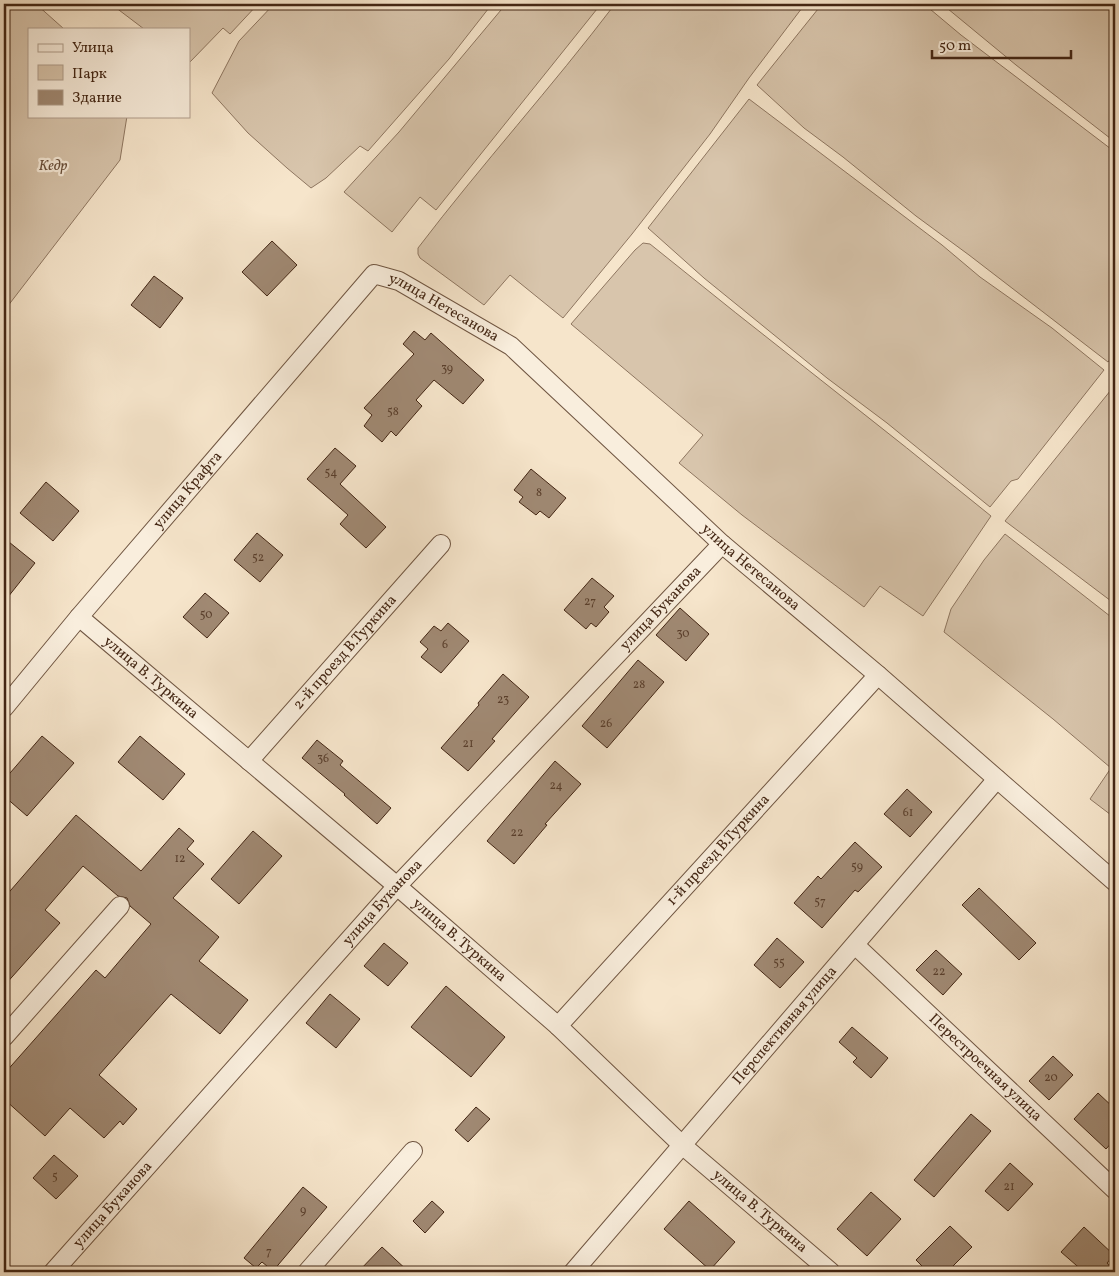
<svg xmlns="http://www.w3.org/2000/svg" width="1119" height="1276" font-family="Vollkorn,serif">
<style>
.green{fill:#d8c5ac;stroke:#8e7660}
.building{fill:#a08973;stroke:#432614}
.lines{fill:none;stroke-linecap:round;stroke-linejoin:round}
.street-casing{stroke:#705642;stroke-width:20}
.street{stroke:#f9eedd;stroke-width:18}
.labels{text-anchor:middle;dominant-baseline:central;stroke-width:4.5;stroke-linejoin:round;paint-order:stroke}
.number-label{font-size:12px;fill:#5a3f2c}
.park-label{font-size:15px;font-style:italic;fill:#684e3a;stroke:#f9eedd}
.street-label{font-size:15px;fill:#432614;stroke:#f9eedd}
</style>
<rect width="100%" height="100%" fill="#f6e5cb"/>
<filter id="stains"><feTurbulence type="fractalNoise" baseFrequency=".004" numOctaves="4"/><feColorMatrix values="0 0 0 0 .2 0 0 0 0 .09 0 0 0 0 .02 0 0 0 .5 -.17"/></filter>
<radialGradient id="worn" r=".72"><stop offset=".6" stop-color="#630" stop-opacity="0"/><stop offset="1" stop-color="#630" stop-opacity=".3"/></radialGradient>
<!-- green -->
<g class="green">
<path d="M4 4H36L64 29H29V116H127L120 160 4 311Z"/>
<path d="M111 4H258L230 34 223 28 189 63V29H144Z"/>
<path d="M274 4H492L449 59 368 151 360 146 326 178 311 188 287 168 248 133 212 93 239 41Z"/>
<path d="M506 4H601L436 210 420 197 392 232 344 192 399 132Z"/>
<path d="M615 4H805L749 78 710 134 632 234 563 318 510 275 484 305 420 258 418 254V248C482 164 552 87 615 4Z"/>
<path d="M822 4H924L961 35 1115 152V353L1108 362 969 255 916 216 843 157 804 128 757 85Z"/>
<path d="M942 4H1115V142L1016 65Z"/>
<path d="M749 99 942 245 980 277 1052 328 1104 370 1018 479 1011 481 990 507 887 423 827 378 704 278 648 228Z"/>
<path d="M643 243 650 244C763 336 879 424 991 516L923 616 880 586 864 607 742 515 679 463 703 435 571 324 635 250Z"/>
<path d="M1115 385V604L1005 521Z"/>
<path d="M1005 534 1115 620V818L1090 799 1111 768 1053 719 944 632 951 609 984 560Z"/>
</g>
<!-- building -->
<g class="building">
<path d="M272 241 297 265 267 296 242 272Z"/>
<path d="M154 276 183 298 160 328 131 305Z"/>
<path d="M414 331 425 340 431 333 484 380 463 404 434 380 416 400 422 406 396 436 391 431 382 442 364 426 372 415 364 408 414 354 403 344Z"/>
<path d="M335 448 356 466 340 484 386 527 366 548 340 524 348 515 307 479Z"/>
<path d="M531 469 566 498 549 518 540 511 536 515 519 502 523 497 514 490Z"/>
<path d="M46 482 79 511 53 541 20 513Z"/>
<path d="M257 533 283 555 260 582 234 560Z"/>
<path d="M4 538 35 563 4 602Z"/>
<path d="M592 578 614 596 604 607 609 612 596 627 591 623 586 629 564 610Z"/>
<path d="M205 593 229 613 207 638 183 617Z"/>
<path d="M680 608 709 634 686 661 656 635Z"/>
<path d="M448 623 469 641 441 673 421 657 428 649 420 642 434 626 441 631Z"/>
<path d="M638 660 664 682 607 748 582 726Z"/>
<path d="M503 674 529 697 492 739 495 741 468 771 441 748 479 705 478 703Z"/>
<path d="M42 736 74 763 27 816 4 796V780Z"/>
<path d="M140 736 185 774 163 800 118 762Z"/>
<path d="M317 740 343 761 340 765 391 808 377 824 344 795 345 794 302 758Z"/>
<path d="M555 761 581 784 545 824 547 825 514 864 487 841Z"/>
<path d="M907 789 932 812 910 837 884 814Z"/>
<path d="M76 815 141 871 179 828 194 841 187 849 204 864 173 898 219 937 199 961 248 1000 220 1034 171 994 99 1075 137 1109 123 1125 120 1121 104 1138 70 1108 45 1136 4 1099V1074L96 970 105 978 151 924 130 906 127 898 118 896 83 866 45 910 60 923 4 986V898Z"/>
<path d="M253 831 282 856 239 904 211 879Z"/>
<path d="M855 842 882 867 858 892 855 890 822 928 794 903 818 876 821 879Z"/>
<path d="M979 888 1036 943 1019 960 962 905Z"/>
<path d="M777 938 804 962 780 988 754 965Z"/>
<path d="M384 943 408 963 388 986 364 966Z"/>
<path d="M936 950 962 974 943 995 916 970Z"/>
<path d="M446 986 505 1037 471 1077 411 1027Z"/>
<path d="M330 994 360 1019 336 1048 306 1023Z"/>
<path d="M852 1027 888 1058 871 1078 853 1062 857 1058 839 1042Z"/>
<path d="M1053 1056 1073 1075 1049 1100 1029 1081Z"/>
<path d="M1098 1093 1115 1109V1139L1106 1149 1074 1119Z"/>
<path d="M476 1107 490 1119 468 1142 455 1130Z"/>
<path d="M971 1114 991 1131 934 1197 914 1180Z"/>
<path d="M54 1155 78 1176 56 1199 33 1178Z"/>
<path d="M1010 1163 1033 1184 1008 1211 985 1191Z"/>
<path d="M303 1187 327 1207 273 1271 262 1262 256 1268 244 1258Z"/>
<path d="M871 1192 901 1219 867 1256 837 1229Z"/>
<path d="M432 1201 444 1212 425 1233 413 1221Z"/>
<path d="M689 1201 735 1242 710 1270 664 1229Z"/>
<path d="M950 1226 972 1247 947 1272H928L916 1260Z"/>
<path d="M1084 1227 1114 1255 1107 1263 1115 1272H1084L1061 1252Z"/>
<path d="M382 1247 409 1272H358Z"/>
</g>
<g class="lines">
<!-- street casing -->
<g class="street-casing">
<g id="street">
<path id="s1" d="M79 617 397 886 558 1026 682 1145 831 1272"/>
<path id="s2" d="M4 708 79 617 374 274 399 281 511 346 722 544 878 675 1115 882"/>
<path id="s3" d="M249 761 441 544"/>
<path id="s4" d="M855 945 1115 1190"/>
<path id="s5" d="M558 1026 878 675"/>
<path d="M4 1037 120 906"/>
<path id="s6" d="M53 1272 397 886 722 544"/>
<path d="M307 1272 413 1151"/>
<path id="s7" d="M573 1272 997 779"/>
</g>
</g>
<!-- street -->
<use href="#street" class="street"/>
</g>
<g class="labels">
<!-- number labels -->
<g class="number-label">
<text x="447" y="369">39</text>
<text x="393" y="412">58</text>
<text x="331" y="473">54</text>
<text x="539" y="493">8</text>
<text x="258" y="558">52</text>
<text x="590" y="602">27</text>
<text x="206" y="615">50</text>
<text x="683" y="634">30</text>
<text x="445" y="645">6</text>
<text x="639" y="685">28</text>
<text x="503" y="700">23</text>
<text x="606" y="724">26</text>
<text x="468" y="744">21</text>
<text x="323" y="759">36</text>
<text x="556" y="786">24</text>
<text x="908" y="813">61</text>
<text x="517" y="833">22</text>
<text x="180" y="859">12</text>
<text x="857" y="867">59</text>
<text x="820" y="902">57</text>
<text x="779" y="963">55</text>
<text x="939" y="972">22</text>
<text x="1051" y="1078">20</text>
<text x="55" y="1177">5</text>
<text x="1009" y="1187">21</text>
<text x="303" y="1211">9</text>
<text x="269" y="1252">7</text>
</g>
<!-- park labels -->
<g class="park-label">
<text x="53" y="166">Кедр</text>
</g>
<!-- street labels -->
<g class="street-label">
<text stroke="none"><textPath href="#s2" startOffset="648">улица Нетесанова</textPath></text>
<text stroke="none"><textPath href="#s2" startOffset="285">улица Крафта</textPath></text>
<text stroke="none"><textPath href="#s2" startOffset="1052">улица Нетесанова</textPath></text>
<text stroke="none"><textPath href="#s6" startOffset="900">улица Буканова</textPath></text>
<text stroke="none"><textPath href="#s3" startOffset="145">2-й проезд В.Туркина</textPath></text>
<text stroke="none"><textPath href="#s1" startOffset="94">улица В. Туркина</textPath></text>
<text stroke="none"><textPath href="#s5" startOffset="238">1-й проезд В.Туркина</textPath></text>
<text stroke="none"><textPath href="#s6" startOffset="495">улица Буканова</textPath></text>
<text stroke="none"><textPath href="#s1" startOffset="499">улица В. Туркина</textPath></text>
<text stroke="none"><textPath href="#s7" startOffset="325">Перспективная улица</textPath></text>
<text stroke="none"><textPath href="#s4" startOffset="179">Перестроечная улица</textPath></text>
<text stroke="none"><textPath href="#s6" startOffset="90">улица Буканова</textPath></text>
<text stroke="none"><textPath href="#s1" startOffset="904">улица В. Туркина</textPath></text>
</g>
</g>
<!-- margin -->
<rect width="1119" height="1276" fill="none" stroke="#f6e5cb" stroke-width="20"/>
<rect x="5" y="5" width="1109" height="1266" fill="none" stroke="#432614" stroke-width="2.5"/>
<rect x="10" y="10" width="1099" height="1256" fill="none" stroke="#432614"/>
<!-- legend -->
<rect x="28" y="28" width="162" height="90" fill="#f9eedd" stroke="#b09e8d"/>
<rect x="38" y="44" width="25" height="8" fill="#f9eedd" stroke="#b09e8d"/>
<text x="72" y="52" font-size="15" fill="#432614">Улица</text>
<rect x="38" y="65" width="25" height="15" fill="#d8c5ac" stroke="#b09e8d"/>
<text x="72" y="78" font-size="15" fill="#432614">Парк</text>
<rect x="38" y="90" width="25" height="15" fill="#a08973" stroke="#b09e8d"/>
<text x="72" y="102" font-size="15" fill="#432614">Здание</text>
<!-- scale -->
<path d="M932 50v8h139v-8" fill="none" stroke="#432614" stroke-width="2.5"/>
<text x="939" y="50" font-size="15" fill="#432614" stroke="#f9eedd" stroke-width="4" paint-order="stroke">50 m</text>
<rect width="100%" height="100%" filter="url(#stains)"/>
<rect width="100%" height="100%" fill="url(#worn)"/>
</svg>
